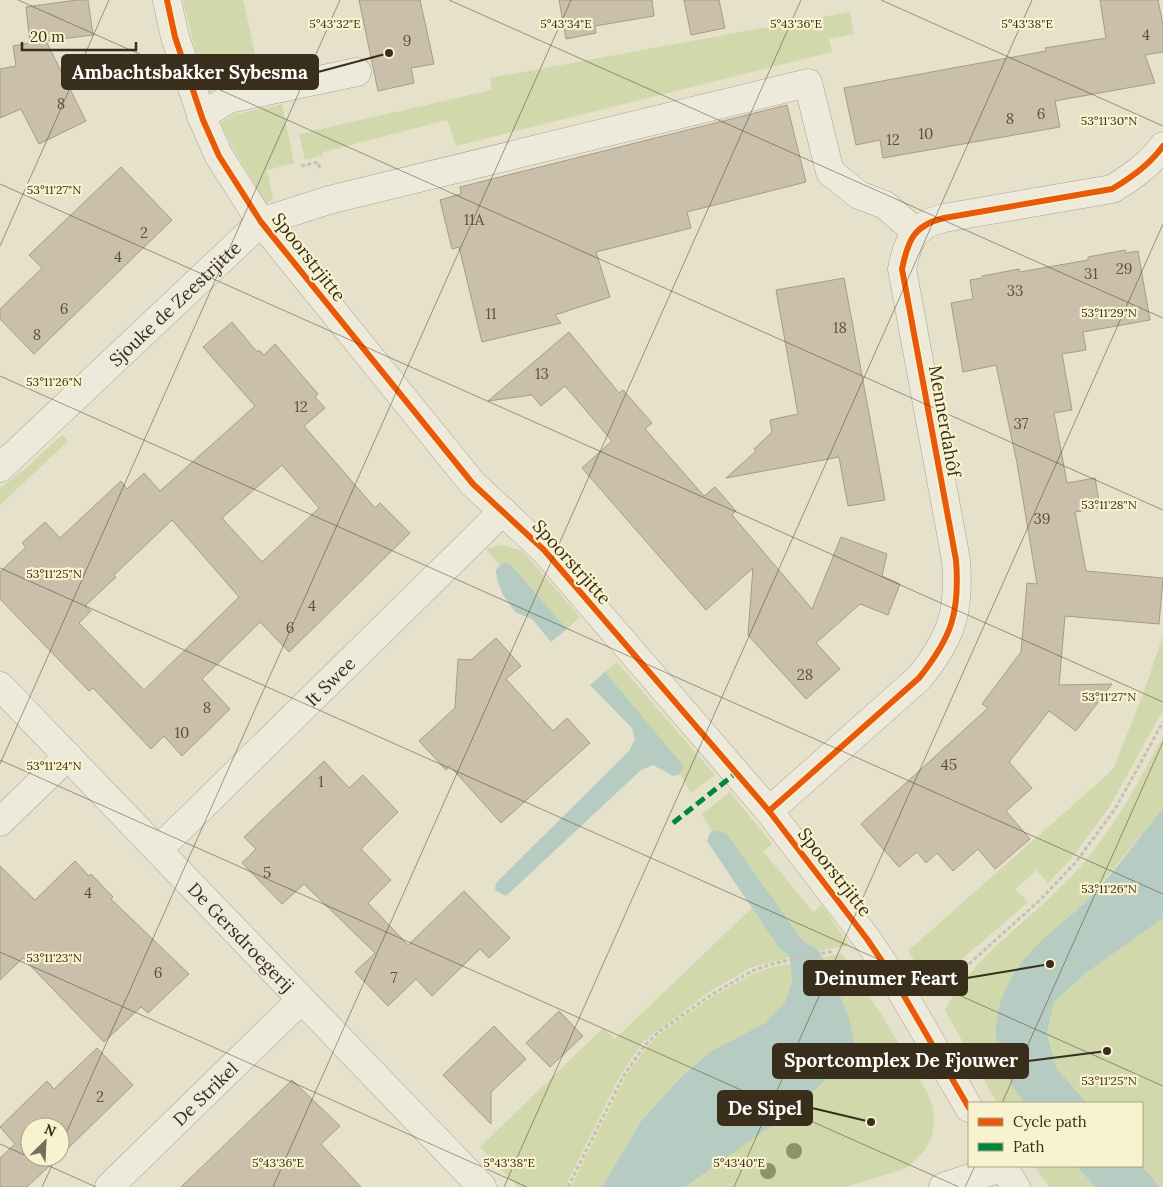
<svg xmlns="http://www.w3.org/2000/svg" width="1163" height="1187" font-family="Lora,serif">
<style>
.green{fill:#d1d8ab}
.water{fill:#b6cbc1}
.building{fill:#cabfaa;stroke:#a59c89;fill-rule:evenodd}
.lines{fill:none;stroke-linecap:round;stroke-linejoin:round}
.minor-casing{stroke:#aaa494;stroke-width:29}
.path{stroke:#c5c1b3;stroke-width:3;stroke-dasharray:4 2.5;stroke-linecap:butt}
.minor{stroke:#edeadc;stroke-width:28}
.quiet{stroke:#00873e;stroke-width:5;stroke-dasharray:10 5;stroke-linecap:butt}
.cycleway-casing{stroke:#f8f2ce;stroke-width:9}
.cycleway{stroke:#e8590c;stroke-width:6}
.tree{fill:#8b956c}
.ticks{fill:none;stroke:#392e1b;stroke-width:1;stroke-opacity:0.45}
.labels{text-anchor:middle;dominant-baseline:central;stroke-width:4.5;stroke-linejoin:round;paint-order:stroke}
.number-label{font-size:15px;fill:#5d523f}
.street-label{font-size:18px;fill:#392e1b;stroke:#f8f2ce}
.ticks-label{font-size:12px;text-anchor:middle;fill:#392e1b;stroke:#f8f2ce;stroke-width:4.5;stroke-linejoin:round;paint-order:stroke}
.leader{fill:none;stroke:#392e1b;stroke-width:2}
.callout-dot{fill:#392e1b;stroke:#f8f2ce;stroke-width:2}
.callout{fill:#392e1b;stroke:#392e1b;stroke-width:2}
.callout-label{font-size:19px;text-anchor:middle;font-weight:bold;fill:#fff}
</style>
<rect width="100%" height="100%" fill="#e5e1ca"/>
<!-- green -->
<g class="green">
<path d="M183 0H243L257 63 220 71 222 84 209 93 197 56Z"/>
<path d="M850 12 854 34 829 39 832 52 456 146 447 120 323 152V155L305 160 299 134 492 90 490 78Z"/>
<path d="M282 104 294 163 267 170 273 199 266 204 235 152 220 123 233 115Z"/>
<path d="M62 435 68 441 0 505V488L24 470Z"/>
<path d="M502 545 520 550 526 555 580 617 567 629 511 565 504 562 500 566 486 549Z"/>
<path d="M1163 635V710L1110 806 1072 858 1048 883 1037 870 1015 889 1028 902 947 972 926 978 908 951 1107 775 1114 767 1144 692Z"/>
<path d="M617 662 715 775 691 793 680 774 683 769 605 672Z"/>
<path d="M1163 736V808L1091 896 1027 955 996 1049 1017 1093 1025 1103H997L945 1010C975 952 1038 916 1080 867 1114 828 1139 782 1163 736Z"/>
<path d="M730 792 772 844 763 851 813 912 822 905 849 945 819 951 802 940 726 833 716 830 712 832 702 814Z"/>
<path d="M752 908 779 948 790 957 750 968 709 992 643 1042 621 1074 565 1187H518L480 1147 603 1028 615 1039Z"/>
<path d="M1163 918V1187H1160L1142 1166V1103H1087L1056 1069 1047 1034 1054 1002 1086 973Z"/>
<path d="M842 953 884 1019 926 1090 933 1107 934 1122 932 1136 925 1150 907 1168 846 1187H685C746 1142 804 1105 856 1048L830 973 821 958Z"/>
<path d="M791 964 792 981 785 1002 765 1023 712 1051 682 1076 641 1121 602 1187H571L626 1076 647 1047 661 1033 712 997 753 974 776 966Z"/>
<path d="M1035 1166H1077L1095 1187H1049Z"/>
</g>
<!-- water -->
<g class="water">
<path d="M504 562 511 565 567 629 551 642 532 619 515 612 503 595 497 579 496 570Z"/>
<path d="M605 672 681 763 683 769 679 775 673 776 653 765 641 770 506 896 495 890 496 883 629 751 635 739 632 728 590 685Z"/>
<path d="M1163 808V918L1086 973 1054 1002 1047 1034 1056 1068 1087 1103H1025C985 1055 987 1004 1027 956 1045 934 1071 917 1091 896 1117 869 1139 837 1163 808Z"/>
<path d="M716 830 726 833 802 940 819 951 830 973 848 1015 856 1048 832 1074 788 1114 685 1187H602L641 1121 682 1076 712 1051 765 1023 785 1002 792 981 790 957 779 948 707 841 710 833Z"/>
<path d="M1077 1166H1142L1160 1187H1095Z"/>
</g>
<!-- building -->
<g class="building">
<path d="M77 0H88L93 35 46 41 86 121 39 144 21 109 0 118V69L16 66 13 46 30 43 26 7Z"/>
<path d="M359 0H420L434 64 411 68 414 83 378 91Z"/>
<path d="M559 0H652L654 16 595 26 596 33 566 39Z"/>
<path d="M684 0H719L725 28 691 35Z"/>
<path d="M1100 0H1158L1163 25V52L1145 55 1155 83 1055 101 1060 127 883 158 880 140 856 145 844 88 1046 51 1045 48 1106 38Z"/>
<path d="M787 105 806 182 687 212 691 228 596 252 610 297 555 315 561 323 482 342 459 247 452 249 440 200 461 194 460 187Z"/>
<path d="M121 167 172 220 34 354 0 319V309L42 268 29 255Z"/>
<path d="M1125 250 1126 253 1138 251 1150 320 1083 332 1086 350 1062 354 1072 410 1054 413 1067 483 1095 478 1100 508 1075 512 1086 571 1163 578 1159 624 1065 616 1059 685 1112 684 1076 731 1049 711 1009 762 1032 788 1006 811 1030 839 995 869 978 849 953 871 937 853 926 863 917 852 899 867 861 824 988 708 982 704 1021 652 1027 583 1037 584 1017 463 996 365 963 372 951 303 973 299 970 280 982 278V276L1019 269 1020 272 1088 260V257Z"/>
<path d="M844 278 885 500 848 506 839 457 726 478 756 451 754 449 772 432 770 420 798 414 776 290Z"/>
<path d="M232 322 257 352 259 350 264 355 275 344 318 394 315 397 325 408 304 426 375 508 380 503 410 533 289 652 260 622 202 679 230 709 182 756 164 736 151 749 93 688 89 691 0 599V572L26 547 22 543 45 522 60 538 121 481 127 489 144 473 160 491 255 406 203 347ZM282 465 319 508 262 562 222 518ZM172 520 239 597 144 690 79 623 91 611 85 606 116 577 114 575Z"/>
<path d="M569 332 619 393 623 390 652 423 645 429 704 496 715 487 736 511 732 515 812 609 841 537 887 554 882 576 900 584 888 615 860 604 816 643 840 669 806 699 748 635 753 568 706 610 582 468 612 441 565 386 541 406 532 395 488 401Z"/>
<path d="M496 638 521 666 506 679 553 731 567 718 590 743 501 823 450 766 446 770 419 741 455 708 458 659 471 660Z"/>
<path d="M324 761 349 788 363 775 398 812 361 849 391 880 368 903 408 945 464 891 510 938 489 958 480 949 432 996 416 979 388 1006 355 972 375 953 304 884 282 904 242 863 256 849 244 837Z"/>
<path d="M75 861 89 876 91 874 113 897 111 899 189 974 148 1013 141 1007 104 1042 23 958 0 980V866L35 900Z"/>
<path d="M559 1011 583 1036 550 1067 526 1043Z"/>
<path d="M494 1026 526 1059 491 1092V1124L443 1075Z"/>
<path d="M97 1048 133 1085 60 1156V1127H30V1157H59L27 1187H0V1158L15 1144 0 1127 47 1081 54 1089Z"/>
<path d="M292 1080 340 1126 321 1144 361 1187H181Z"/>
</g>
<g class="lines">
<!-- minor casing -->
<g class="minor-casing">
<g id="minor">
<path d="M167 0 175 37 203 120 219 156 261 222 473 484 544 550 769 811 867 939 896 982 969 1108"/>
<path d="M201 116 229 99 357 72"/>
<path id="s1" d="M0 468 261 222 329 200 808 83 830 172 859 195 885 205 916 232"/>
<path id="s2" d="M0 686 482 1187"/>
<path d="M769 811 919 678C952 637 960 612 956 560L902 269C908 240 914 225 944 218L1112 189C1132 177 1149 165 1163 146"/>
<path d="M0 822 68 756"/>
<path id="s3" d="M158 850 503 511"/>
<path d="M1002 1166 1016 1187"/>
<path id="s4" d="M109 1187 301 1000"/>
<path d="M943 1187 1003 1167"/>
</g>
</g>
<!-- path -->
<g class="path">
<path d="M301 166 318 162 320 169"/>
<path d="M940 990 1040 900 1076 862 1115 809 1163 722"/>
<path d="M568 1187 624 1075 645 1045 660 1031 711 995 752 971 775 963 834 951"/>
</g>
<!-- minor -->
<use href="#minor" class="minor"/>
<!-- quiet -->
<path class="quiet" d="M673 823 736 773"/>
<!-- cycleway casing -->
<g class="cycleway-casing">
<g id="cycleway">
<path d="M167 0 175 37 203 120 219 156 261 222 473 484 544 550 769 811 867 939 896 982 969 1108"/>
<path d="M769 811 919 678C952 637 960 612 956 560L902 269C908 240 914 225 944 218L1112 189C1132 177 1149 165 1163 146"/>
</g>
</g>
<!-- cycleway -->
<use href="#cycleway" class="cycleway"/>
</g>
<!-- trees -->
<g class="tree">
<circle cx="794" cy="1151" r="8"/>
<circle cx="768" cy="1171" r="8"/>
</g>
<!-- ticks -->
<path class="ticks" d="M18 0 1163 510M449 0 1163 318M881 0 1163 126M0 184 1163 702M0 246 109 0M0 376 1163 894M0 568 1163 1086M0 760 959 1187M0 764 340 0M0 952 527 1187M1002 1103 1163 742M0 1144 96 1187M60 1147 571 0M42 1187 56 1157M273 1187 801 0M504 1187 1032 0M734 1187 1163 224M965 1187 975 1166"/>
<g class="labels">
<!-- number labels -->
<g class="number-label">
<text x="1146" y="34">4</text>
<text x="407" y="40">9</text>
<text x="61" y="103">8</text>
<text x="1041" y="113">6</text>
<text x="1010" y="118">8</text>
<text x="926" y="133">10</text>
<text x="893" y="139">12</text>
<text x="474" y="219">11A</text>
<text x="144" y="232">2</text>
<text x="118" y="256">4</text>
<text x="1124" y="268">29</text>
<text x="1091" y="273">31</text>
<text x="1015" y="290">33</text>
<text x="64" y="308">6</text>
<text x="491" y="313">11</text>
<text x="840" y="327">18</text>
<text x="37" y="334">8</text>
<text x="542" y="373">13</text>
<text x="301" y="406">12</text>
<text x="1021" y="423">37</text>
<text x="1042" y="518">39</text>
<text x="312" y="605">4</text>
<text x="290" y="627">6</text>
<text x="805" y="674">28</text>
<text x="207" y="707">8</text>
<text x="182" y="732">10</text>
<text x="949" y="764">45</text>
<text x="321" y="781">1</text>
<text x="267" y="872">5</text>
<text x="88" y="892">4</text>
<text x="158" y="972">6</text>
<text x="394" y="977">7</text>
<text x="100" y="1096">2</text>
</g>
<!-- street labels -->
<g class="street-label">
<text transform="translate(309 257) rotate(52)">Spoorstrjitte</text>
<text stroke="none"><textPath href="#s1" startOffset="240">Sjouke de Zeestrjitte</textPath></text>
<text transform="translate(945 421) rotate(80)">Mennerdahôf</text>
<text transform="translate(572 562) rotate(48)">Spoorstrjitte</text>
<text stroke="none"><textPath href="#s3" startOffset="241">It Swee</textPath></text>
<text transform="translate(835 872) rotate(52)">Spoorstrjitte</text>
<text stroke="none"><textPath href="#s2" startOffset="348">De Gersdroegerij</textPath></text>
<text stroke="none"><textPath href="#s4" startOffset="134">De Strikel</textPath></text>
</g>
</g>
<g class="ticks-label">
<text x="335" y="28">5°43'32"E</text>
<text x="566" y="28">5°43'34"E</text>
<text x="796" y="28">5°43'36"E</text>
<text x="1027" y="28">5°43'38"E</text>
<text x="1109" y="125">53°11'30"N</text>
<text x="54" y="194">53°11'27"N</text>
<text x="1109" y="317">53°11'29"N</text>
<text x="54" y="386">53°11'26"N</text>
<text x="1109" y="509">53°11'28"N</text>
<text x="54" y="578">53°11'25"N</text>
<text x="1109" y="701">53°11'27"N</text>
<text x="54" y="770">53°11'24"N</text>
<text x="1109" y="893">53°11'26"N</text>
<text x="54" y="962">53°11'23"N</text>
<text x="1109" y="1085">53°11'25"N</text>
<text x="278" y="1167">5°43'36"E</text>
<text x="509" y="1167">5°43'38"E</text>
<text x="739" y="1167">5°43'40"E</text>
</g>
<!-- callouts -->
<path class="leader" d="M389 53L318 72M1050 964L967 978M1107 1051L1028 1061M871 1122L812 1108"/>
<g class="callout-dot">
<circle cx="389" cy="53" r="5"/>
<circle cx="1050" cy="964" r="5"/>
<circle cx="1107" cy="1051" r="5"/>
<circle cx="871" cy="1122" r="5"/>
</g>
<g class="callout">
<rect x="62" y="55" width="256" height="34" rx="5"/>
<rect x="804" y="961" width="163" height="34" rx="5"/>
<rect x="773" y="1044" width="255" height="34" rx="5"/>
<rect x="718" y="1091" width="94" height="34" rx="5"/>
</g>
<g class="callout-label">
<text x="190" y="79">Ambachtsbakker Sybesma</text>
<text x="886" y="985">Deinumer Feart</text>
<text x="901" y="1067">Sportcomplex De Fjouwer</text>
<text x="765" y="1115">De Sipel</text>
</g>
<!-- legend -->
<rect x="968" y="1102" width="175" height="65" fill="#f8f2ce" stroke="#aca486"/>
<rect x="978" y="1118" width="25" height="8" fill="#e8590c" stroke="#aca486"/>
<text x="1013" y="1127" font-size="15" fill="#392e1b">Cycle path</text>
<rect x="978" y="1143" width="25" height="8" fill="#00873e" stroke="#aca486"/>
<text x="1013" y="1152" font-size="15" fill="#392e1b">Path</text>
<!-- north arrow -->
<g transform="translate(45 1142) rotate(24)"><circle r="24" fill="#f8f2ce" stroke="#aca486"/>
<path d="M0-4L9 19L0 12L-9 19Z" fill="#756d58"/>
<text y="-8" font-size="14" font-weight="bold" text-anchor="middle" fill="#392e1b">N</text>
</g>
<!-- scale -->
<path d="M22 42v8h114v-8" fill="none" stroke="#392e1b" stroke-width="2.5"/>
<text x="30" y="42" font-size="15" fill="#392e1b" stroke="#f8f2ce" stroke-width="4" paint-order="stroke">20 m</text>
</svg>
